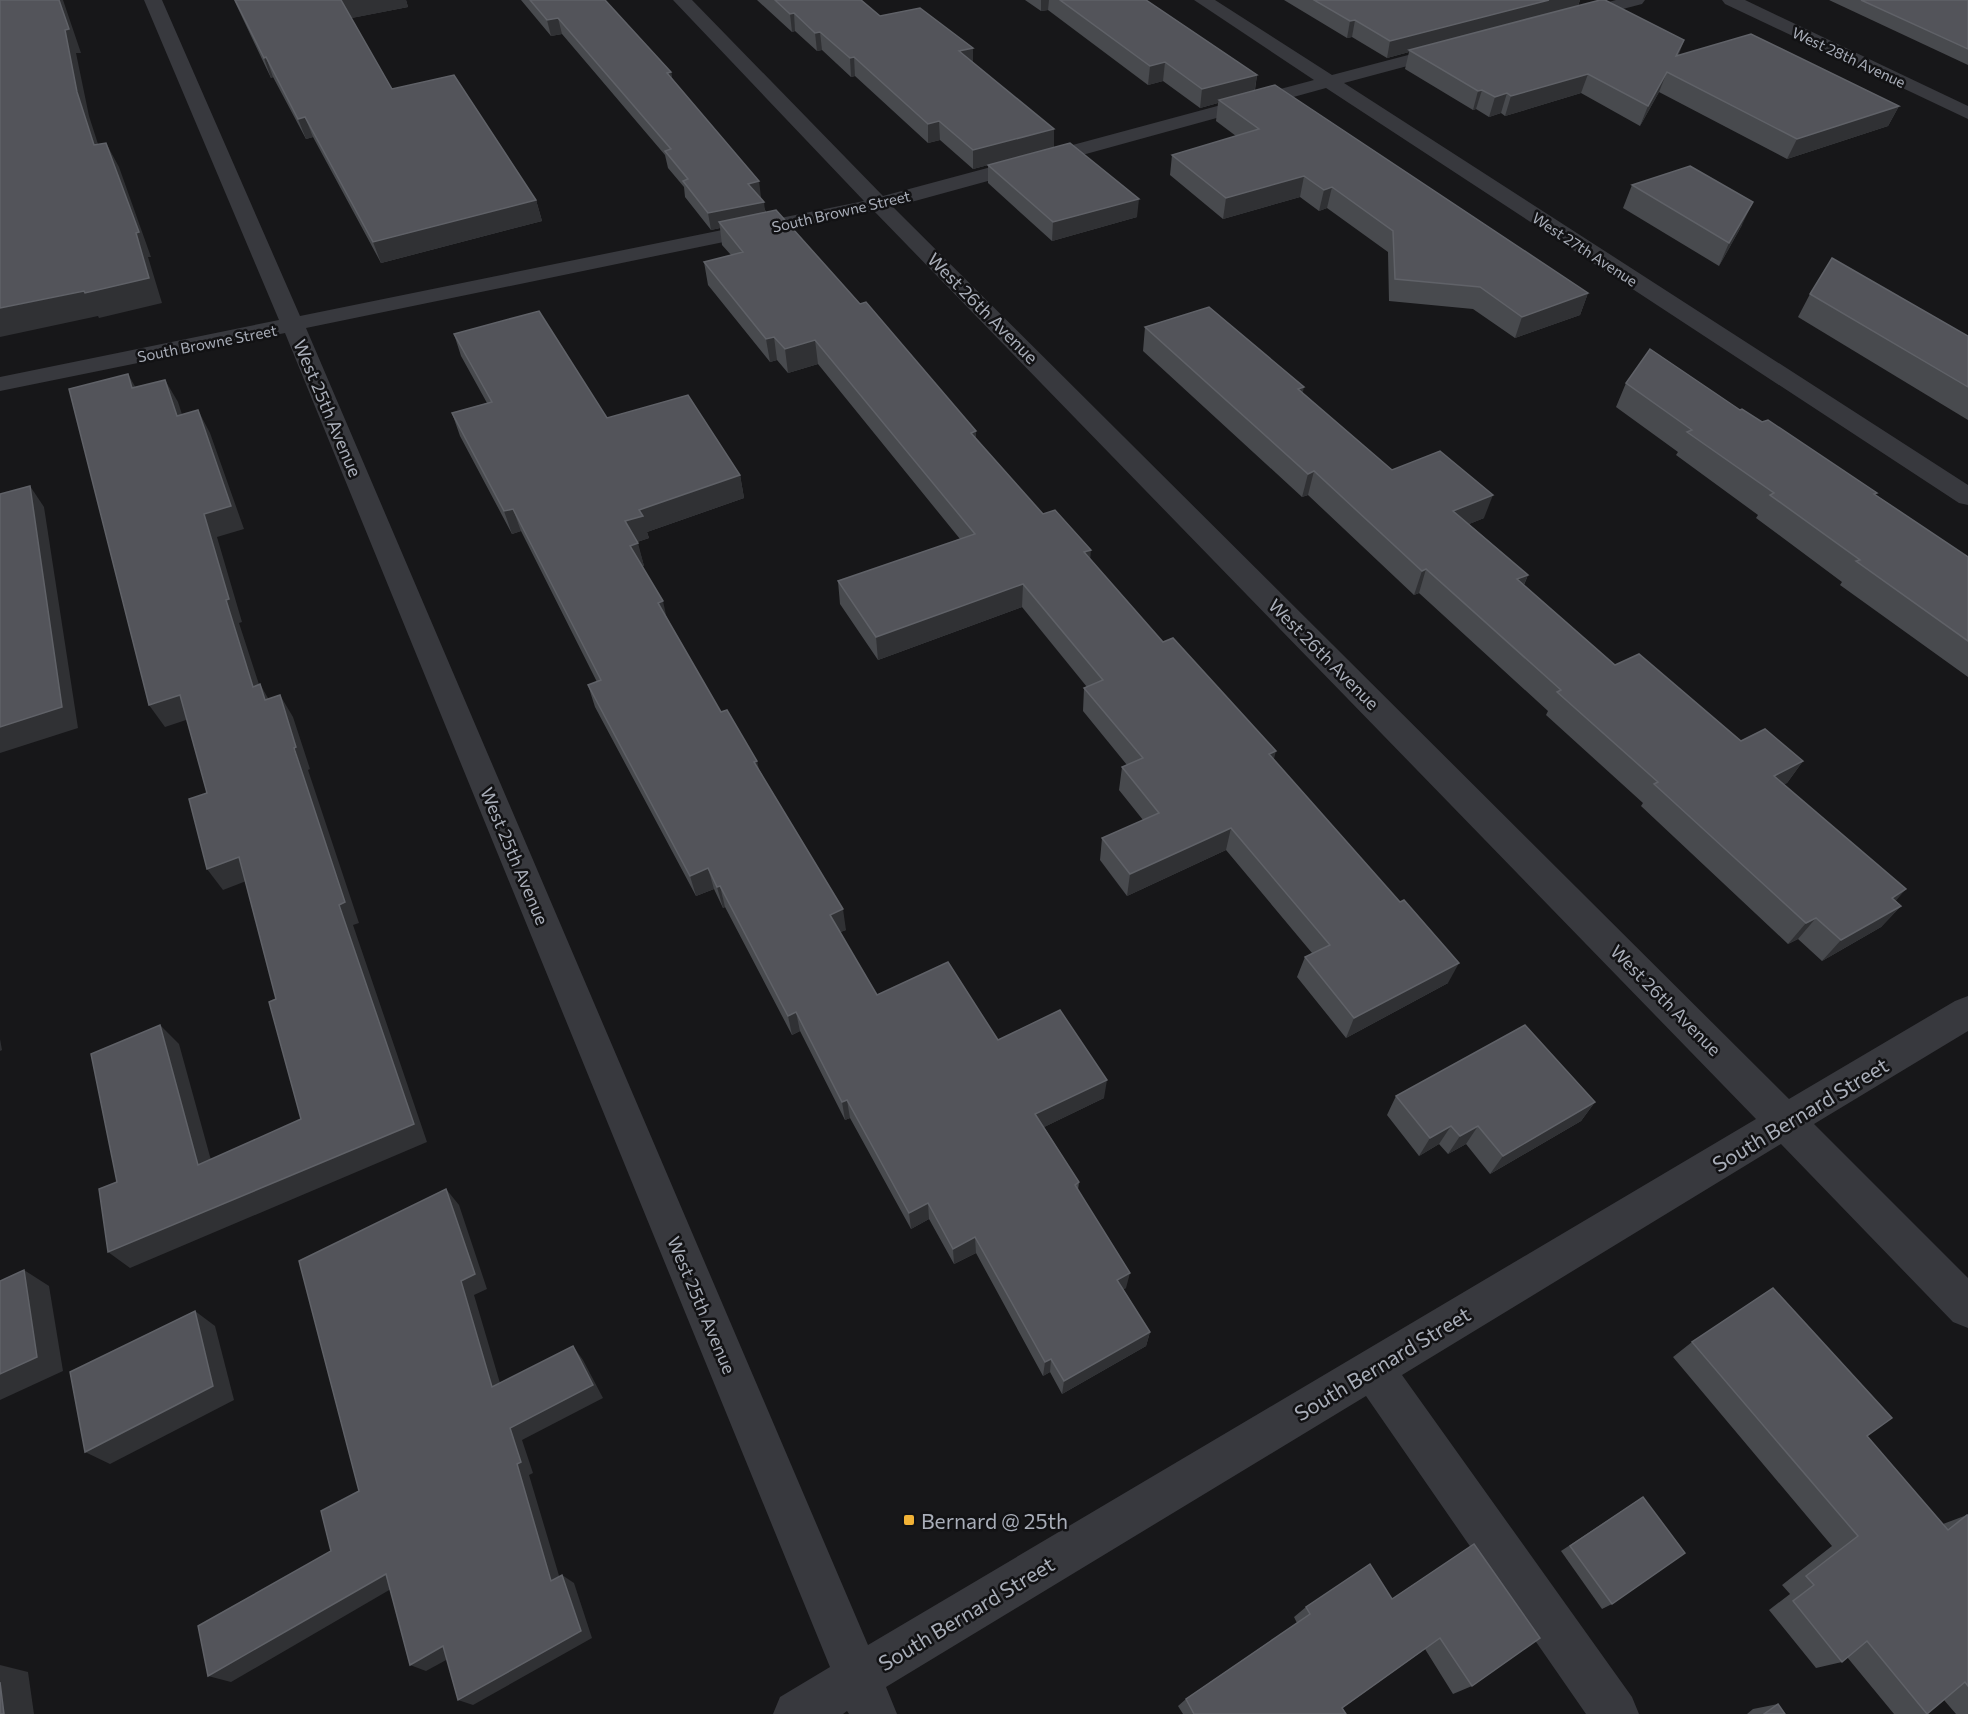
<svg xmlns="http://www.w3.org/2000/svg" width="1968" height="1714" font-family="Commissioner,sans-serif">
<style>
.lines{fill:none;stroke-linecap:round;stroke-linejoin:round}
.minor{fill:#38393e;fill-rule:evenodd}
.wall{fill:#484a4e}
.shaded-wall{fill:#303134}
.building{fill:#53545a;stroke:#606268;stroke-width:1.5}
.poi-dot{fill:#f1b236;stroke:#121214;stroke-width:2}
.labels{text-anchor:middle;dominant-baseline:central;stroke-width:5;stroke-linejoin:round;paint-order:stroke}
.far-street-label{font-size:15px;fill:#a9aeb9;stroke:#121214}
.street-label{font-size:18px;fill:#a9aeb9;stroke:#121214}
.near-street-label{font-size:21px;fill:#a9aeb9;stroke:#121214}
.near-poi-label{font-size:21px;fill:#a9aeb9;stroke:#121214;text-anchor:start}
</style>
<rect width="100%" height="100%" fill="#171719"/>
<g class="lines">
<!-- minor -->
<g class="minor">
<path d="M144 0H162L300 316 864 201 673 0H692L883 196 1314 80 1194 0H1215L1332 75 1450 44 1456 45 1459 49 1456 53 1344 83 1968 485V505L1959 503 1326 88 893 207 1789 1099 1955 1001 1968 996V1031L1814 1124 1968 1278V1328L1953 1322 1781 1144 1402 1375 1632 1697 1639 1714H1586L1366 1396 886 1687 897 1714H849L847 1711 843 1714H773L780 1697 830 1667 285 333 0 391V377L279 320ZM874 211 1756 1119 868 1645 306 328Z"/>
<path d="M1616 0H1645L1642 4 1573 22 1567 21 1564 17 1567 13Z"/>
<path d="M1722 0H1745L1968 106V119L1725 4Z"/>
</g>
</g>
<!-- wall -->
<g class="wall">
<path d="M234 0H406L408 7 351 18 392 89 536 200 542 221 381 263 313 137 306 139 273 77 271 78Z"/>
<path d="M521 0H602L671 72 672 80 761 197 760 198 766 212 860 304 976 431V439L1043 514 1090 560 1163 642 1274 760 1448 983 1346 1038 1297 977 1305 957 1312 953 1226 850 1127 896 1100 860 1102 838 1143 820 1119 790 1122 767 1127 765 1083 711 1084 688 1087 687 1022 607 878 660 840 604 838 581 960 539 818 364 788 373 777 360 770 362 708 285 704 262 731 255 722 245 720 228 711 230 685 197 684 187 668 168 665 155 562 34 551 36Z"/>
<path d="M757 0H861L880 16 973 48V63L1054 148 1137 217 1052 241 988 183V165L973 169 940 140 928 143 855 76 851 77 822 50 817 51 795 31 792 32Z"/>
<path d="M1025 0H1146L1257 75 1255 90 1588 293 1580 315 1515 338 1473 309 1389 301 1388 252 1327 208 1319 211 1300 197 1223 219 1170 175 1172 155 1236 136 1216 121 1218 103 1200 108 1163 81 1148 85 1048 10 1041 11Z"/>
<path d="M1284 0H1580L1578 6 1679 55 1899 106 1888 126 1787 159 1659 92 1640 126 1581 93 1505 116 1501 113 1489 117 1476 109 1473 110 1405 69 1409 52 1387 58 1352 37 1347 38Z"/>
<path d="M1829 0H1968V65Z"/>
<path d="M1632 185 1742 225 1719 266 1623 208Z"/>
<path d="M1810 294 1968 336V420L1798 317Z"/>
<path d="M1145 327 1302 393 1392 470 1484 518 1469 524 1528 575 1524 585 1615 665 1741 741 1803 761 1787 783 1784 784 1901 906 1881 927 1822 961 1798 939 1788 944 1641 806 1643 803 1546 715 1548 711 1419 593 1414 595 1308 495 1302 497 1143 351Z"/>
<path d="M454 334 607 418 740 475 744 498 647 532 649 538 637 542 644 566H642L667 618 721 712 760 771 846 930 840 932 877 995 998 1040 1104 1098 1044 1127 1079 1182 1078 1190 1126 1288 1123 1289 1150 1332 1146 1346 1062 1394 1050 1372 1043 1376 976 1253 954 1264 929 1219 911 1229 850 1118 845 1120 800 1031 792 1035 725 907 723 908 714 889 696 896 595 707 588 685 597 682 521 531 512 534 460 436 452 413 487 403 461 356Z"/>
<path d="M1626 383 1740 410 1762 422 1876 495 1968 557V677L1840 585 1842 582 1756 518 1758 515 1676 455 1678 452 1616 407Z"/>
<path d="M1396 1096 1595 1102 1581 1121 1490 1174 1466 1144 1448 1154 1439 1144 1419 1156 1387 1115Z"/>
<path d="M1692 1342 1867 1436 1943 1524 1967 1515H1968V1714H1956L1944 1700 1927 1714H1894L1847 1657 1842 1662 1816 1668 1769 1610 1790 1594 1782 1585 1832 1546 1673 1357Z"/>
<path d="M1643 1497 1612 1604 1602 1609 1561 1551Z"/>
<path d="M1474 1544 1472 1686 1453 1694 1425 1649 1342 1708 1346 1714H1183L1178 1706 1186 1699 1297 1623 1294 1617 1306 1607 1392 1599Z"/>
<path d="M1778 1704 1785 1714H1747L1753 1709Z"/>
</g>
<!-- shaded-wall -->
<g class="shaded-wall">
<path d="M59 0H63L81 53H76L89 116 106 169 94 145 77 92Z"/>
<path d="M341 0H406L408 7 347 19Z"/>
<path d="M1041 0H1049L1048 10 1041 11Z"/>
<path d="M1549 0H1580L1577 8 1409 50V52L1387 58 1390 41Z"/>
<path d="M794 13 795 31 792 32 790 14Z"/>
<path d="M558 18 562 34 551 36 547 20Z"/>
<path d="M1355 20 1352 37 1347 38 1350 21Z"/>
<path d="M820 32 822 50 817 51 815 33Z"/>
<path d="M1684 40 1677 60 1668 75 1676 56Z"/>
<path d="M973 48V66L959 51Z"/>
<path d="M266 57 273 77 271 78 264 58Z"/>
<path d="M854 57 855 76 851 77 850 58Z"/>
<path d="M1165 62 1163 81 1148 85 1150 66Z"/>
<path d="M671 72 674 88 667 73Z"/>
<path d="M1667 72 1659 92 1640 126 1648 106Z"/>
<path d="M1588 74 1581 93 1505 116 1511 96Z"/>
<path d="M1257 75 1254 94 1219 100 1218 103 1200 108 1202 89Z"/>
<path d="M1482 90 1476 109 1473 110 1478 91Z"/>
<path d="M1507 93 1501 113 1489 117 1495 97Z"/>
<path d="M1899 106 1888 126 1787 159 1797 139Z"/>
<path d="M305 117 313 137 306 139 298 119Z"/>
<path d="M939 121 940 140 928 143V124Z"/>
<path d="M1054 129V148L973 169V150Z"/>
<path d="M106 143 119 167 151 257H148L162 303 99 318 98 316 0 337V308L84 291Z"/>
<path d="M1304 176 1300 197 1223 219 1226 198Z"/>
<path d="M759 181 761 197 750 200 748 184Z"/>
<path d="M1332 187 1327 208 1319 211 1324 190Z"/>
<path d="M1139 199 1137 217 1052 241 1053 222Z"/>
<path d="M536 200 542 221 381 263 373 242Z"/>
<path d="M764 202 766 219 719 222 720 228 711 230 708 213Z"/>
<path d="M1753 202 1742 225 1719 266 1729 243Z"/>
<path d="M1588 293 1580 315 1515 338 1522 317Z"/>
<path d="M774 337 777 360 770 362 766 339Z"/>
<path d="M815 340 818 364 788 373 785 349Z"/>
<path d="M128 374 141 397 132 388Z"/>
<path d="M165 380 178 402 190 439 177 416Z"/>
<path d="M1304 387 1299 410 1298 389Z"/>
<path d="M198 410 210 433 244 529 217 537 242 622 239 623 267 709 253 687 226 600 204 514Z"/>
<path d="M976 431V455L971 433Z"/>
<path d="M1314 471 1308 495 1302 497 1308 474Z"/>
<path d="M740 475 744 498 647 532 649 538 631 544 625 521 639 510Z"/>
<path d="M30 486 44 507 78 728 0 753V727Z"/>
<path d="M1493 495 1484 518 1445 534 1453 511Z"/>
<path d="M513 509 521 531 512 534 504 511Z"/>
<path d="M638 543 644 566 636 568 630 546Z"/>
<path d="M1091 550 1089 573 1084 552Z"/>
<path d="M1426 569 1419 593 1414 595 1422 571Z"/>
<path d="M1528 575 1518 598 1517 579Z"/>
<path d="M1023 584 1022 607 878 660 876 637Z"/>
<path d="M663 601 668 624 658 603Z"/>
<path d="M260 684 273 707 265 700Z"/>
<path d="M180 695 195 717 165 727 149 705Z"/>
<path d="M280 695 293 717 310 769 308 770 359 923 353 925 427 1142 130 1268 108 1252 414 1124 339 905Z"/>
<path d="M1276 751 1270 774 1269 754Z"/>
<path d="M757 761 762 782 754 762Z"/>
<path d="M1803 761 1787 783 1758 798 1774 776Z"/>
<path d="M1231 828 1226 850 1127 896 1130 874Z"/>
<path d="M239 857 254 878 223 890 207 869Z"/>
<path d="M708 868 714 889 696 896 690 876Z"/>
<path d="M720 886 725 907 723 908 717 887Z"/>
<path d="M1906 889 1887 911 1892 898Z"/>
<path d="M1901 906 1881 927 1822 961 1841 940Z"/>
<path d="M843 909 846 930 833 935 830 915Z"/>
<path d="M1816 918 1798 939 1788 944 1806 923Z"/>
<path d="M1459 963 1448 983 1346 1038 1354 1018Z"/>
<path d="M796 1012 800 1031 792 1035 788 1016Z"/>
<path d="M160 1025 179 1044 217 1182 198 1165Z"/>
<path d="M0 1039 2 1050 0 1051Z"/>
<path d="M1107 1080 1104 1098 1034 1132 1035 1114Z"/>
<path d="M847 1100 850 1118 845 1120 842 1102Z"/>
<path d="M1595 1102 1581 1121 1490 1174 1503 1156Z"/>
<path d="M1451 1126 1439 1144 1419 1156 1430 1138Z"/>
<path d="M1478 1126 1466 1144 1448 1154 1460 1136Z"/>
<path d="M446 1189 459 1205 487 1289 474 1295 505 1400 492 1387 461 1281Z"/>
<path d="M928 1203 929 1219 911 1229 909 1213Z"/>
<path d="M975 1237 976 1253 954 1264 953 1249Z"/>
<path d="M24 1270 49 1286 63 1371 0 1400V1374Z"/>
<path d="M1130 1273 1126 1288 1114 1295 1117 1280Z"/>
<path d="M195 1311 215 1326 234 1400 110 1464 85 1452Z"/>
<path d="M1150 1332 1146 1346 1062 1394 1064 1381Z"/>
<path d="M573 1346 583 1360 603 1398 522 1440 533 1473 529 1475 563 1589 551 1581 517 1464 510 1428Z"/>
<path d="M1051 1359 1050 1372 1043 1376 1045 1362Z"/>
<path d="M386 1574 403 1582 231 1682 208 1676Z"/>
<path d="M562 1575 574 1583 592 1638 473 1705 458 1700Z"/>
<path d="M443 1646 459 1653 426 1671 410 1665Z"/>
<path d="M0 1665 28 1672 34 1714H4L0 1682Z"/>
</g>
<!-- building -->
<g class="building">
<path d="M0 0H59L69 29 65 30 77 92 94 145 106 143 139 232 136 233 149 278 85 293 84 291 0 308Z"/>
<path d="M235 0H341L392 89 454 75 536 200 373 242 305 117 298 119 266 57 264 58Z"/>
<path d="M530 0H605L671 72 667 73 759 181 748 184 764 202 708 213 683 181 688 179 665 151 671 149 558 18 547 20Z"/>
<path d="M775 0H861L880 16 920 8 973 48 959 51 1054 129 973 150 939 121 928 124 854 57 850 58 820 32 815 33 794 13 790 14Z"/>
<path d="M1060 0H1146L1257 75 1202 89 1165 62 1150 66Z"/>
<path d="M1314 0H1549L1390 41 1355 20 1350 21Z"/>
<path d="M1600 0H1605L1684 40 1676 56 1751 34 1899 106 1797 139 1667 72 1648 106 1588 74 1511 96 1507 93 1495 97 1482 90 1478 91 1409 50Z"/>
<path d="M1861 0H1968V49Z"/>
<path d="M1275 85 1588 293 1522 317 1480 287 1395 279 1393 231 1332 187 1324 190 1304 176 1226 198 1172 155 1259 129 1219 100Z"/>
<path d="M1070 143 1139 199 1053 222 988 165Z"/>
<path d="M1690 166 1753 202 1729 243 1632 185Z"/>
<path d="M776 210 860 304 866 302 976 431 971 433 1043 514 1055 510 1091 550 1084 552 1163 642 1173 638 1276 751 1269 754 1400 902 1404 900 1459 963 1354 1018 1305 957 1330 945 1231 828 1130 874 1102 838 1159 813 1122 767 1143 758 1084 688 1103 680 1023 584 876 637 838 581 975 534 815 340 785 349 774 337 766 339 704 262 743 252 719 222Z"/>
<path d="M1832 258 1968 336V387L1810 294Z"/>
<path d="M1209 307 1304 387 1298 389 1392 470 1440 451 1493 495 1453 511 1528 575 1517 579 1615 665 1639 654 1741 741 1765 729 1803 761 1774 776 1906 889 1892 898 1901 906 1841 940 1816 918 1806 923 1654 784 1658 782 1557 692 1561 690 1426 569 1422 571 1314 471 1308 474 1145 327Z"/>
<path d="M539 311 607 418 688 395 740 475 639 510 643 516 625 521 638 543 630 546 663 601 658 603 721 712 727 710 757 761 754 762 843 909 830 915 877 995 948 962 998 1040 1060 1010 1107 1080 1035 1114 1079 1182 1075 1185 1130 1273 1117 1280 1150 1332 1064 1381 1051 1359 1045 1362 975 1237 953 1249 928 1203 909 1213 847 1100 842 1102 796 1012 788 1016 720 886 717 887 708 868 690 876 588 685 601 680 513 509 504 511 452 413 492 402 454 334Z"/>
<path d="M1650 349 1740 410 1742 409 1762 422 1768 420 1877 493 1874 494 1968 557V641L1856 561 1860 560 1770 495 1774 493 1687 432 1692 430 1626 383Z"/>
<path d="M128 374 132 388 165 380 177 416 198 410 231 506 204 514 229 599 226 600 253 687 260 684 265 700 280 695 296 747 294 748 345 902 339 905 414 1124 108 1252 99 1189 117 1182 91 1054 160 1025 198 1165 301 1119 269 1002 276 999 239 857 207 869 189 799 207 793 180 695 149 705 69 389Z"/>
<path d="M30 486 62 707 0 727V494Z"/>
<path d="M1525 1025 1595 1102 1503 1156 1478 1126 1460 1136 1451 1126 1430 1138 1396 1096Z"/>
<path d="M446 1189 475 1274 461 1281 492 1387 573 1346 593 1385 510 1428 521 1462 517 1464 551 1581 562 1575 581 1631 458 1700 443 1646 410 1665 386 1574 208 1676 198 1626 331 1551 321 1511 359 1491 299 1261Z"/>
<path d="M24 1270 37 1357 0 1374V1281Z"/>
<path d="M1773 1288 1892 1418 1867 1436 1948 1530 1967 1515H1968V1686L1965 1682 1927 1714 1867 1641 1842 1662 1793 1601 1814 1585 1806 1576 1858 1536 1692 1342Z"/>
<path d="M195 1311 213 1386 85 1452 70 1372Z"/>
<path d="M1643 1497 1685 1553 1612 1604 1570 1546Z"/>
<path d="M1474 1544 1540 1638 1472 1686 1440 1638 1342 1708 1346 1714H1194L1186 1699 1310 1614 1306 1607 1370 1564 1392 1599Z"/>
<path d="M0 1682 4 1714H0Z"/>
<path d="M1778 1704 1785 1714H1764Z"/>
</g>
<!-- markers -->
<rect class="poi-dot" x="903" y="1514" width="12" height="12" rx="3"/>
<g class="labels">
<!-- far-street labels -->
<g class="far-street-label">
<text transform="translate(1849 57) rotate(25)">West 28th Avenue</text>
<text transform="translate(841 211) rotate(-13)">South Browne Street</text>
<text transform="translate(1585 249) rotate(33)">West 27th Avenue</text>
<text transform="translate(207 343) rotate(-11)">South Browne Street</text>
</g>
<!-- street labels -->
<g class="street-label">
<text transform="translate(983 308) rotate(45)">West 26th Avenue</text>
<text transform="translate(328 408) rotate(67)">West 25th Avenue</text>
<text transform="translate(1324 654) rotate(45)">West 26th Avenue</text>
<text transform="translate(515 856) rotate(67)">West 25th Avenue</text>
<text transform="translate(1666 1000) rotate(45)">West 26th Avenue</text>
<text transform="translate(702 1305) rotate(67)">West 25th Avenue</text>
</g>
<!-- near-street labels -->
<g class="near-street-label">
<text transform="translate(1800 1114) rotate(-31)">South Bernard Street</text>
<text transform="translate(1382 1363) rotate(-31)">South Bernard Street</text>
<text transform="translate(966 1613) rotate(-31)">South Bernard Street</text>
</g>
<!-- near-poi labels -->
<g class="near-poi-label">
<text x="921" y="1520">Bernard @ 25th</text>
</g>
</g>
</svg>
